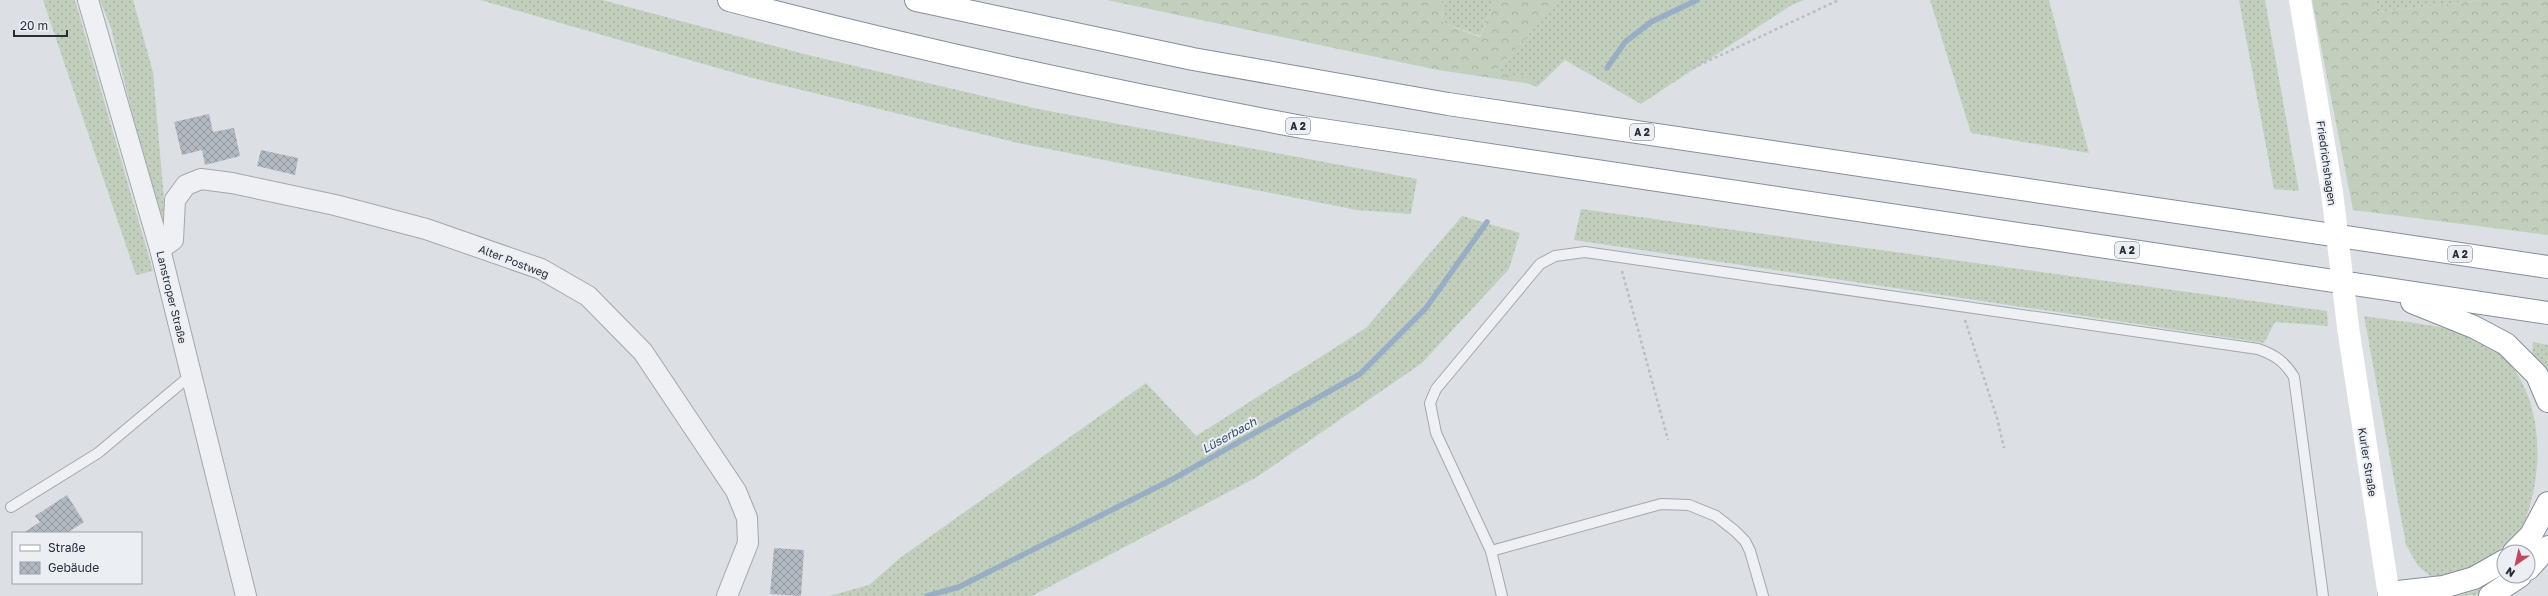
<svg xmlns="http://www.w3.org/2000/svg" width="2548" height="596" font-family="'Golos Text',sans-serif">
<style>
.grass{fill:url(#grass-dots)}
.forest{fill:url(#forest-crowns)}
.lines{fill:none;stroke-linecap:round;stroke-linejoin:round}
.stream{stroke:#98aec4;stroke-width:5.5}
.building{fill:url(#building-cross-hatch)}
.service-casing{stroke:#a2a7ae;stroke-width:12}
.minor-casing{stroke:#a2a7ae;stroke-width:22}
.motorway-casing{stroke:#848d9b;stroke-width:24}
.path{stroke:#babec4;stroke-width:2.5;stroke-dasharray:3 3;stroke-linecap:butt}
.service{stroke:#eef0f4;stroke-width:10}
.minor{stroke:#eef0f4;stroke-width:20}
.secondary{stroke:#fff;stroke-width:22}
.motorway{stroke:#fff;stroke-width:22}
.secondary-bridge{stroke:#fff;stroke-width:22}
.labels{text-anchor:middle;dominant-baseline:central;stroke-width:4;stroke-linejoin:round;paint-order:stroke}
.shield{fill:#ebeef3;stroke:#616872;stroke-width:1}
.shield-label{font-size:10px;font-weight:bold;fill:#262e3a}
.street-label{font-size:11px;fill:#262e3a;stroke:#ebeef3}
.water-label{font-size:12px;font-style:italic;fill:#334d6c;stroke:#ebeef3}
</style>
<defs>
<pattern id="grass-dots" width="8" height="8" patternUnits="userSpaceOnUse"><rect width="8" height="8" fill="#c2cfbd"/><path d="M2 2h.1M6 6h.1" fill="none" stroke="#a7b2a3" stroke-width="1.8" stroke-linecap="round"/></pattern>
<pattern id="forest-crowns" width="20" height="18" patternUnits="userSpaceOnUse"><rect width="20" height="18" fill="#c2cfbd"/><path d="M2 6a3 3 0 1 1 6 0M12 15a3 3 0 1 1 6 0" fill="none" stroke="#a7b2a3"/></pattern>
<pattern id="building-cross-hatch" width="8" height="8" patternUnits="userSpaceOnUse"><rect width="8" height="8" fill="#b3b9c1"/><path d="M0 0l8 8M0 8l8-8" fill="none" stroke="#91979e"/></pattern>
</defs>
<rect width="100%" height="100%" fill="#dce0e5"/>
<!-- grass -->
<g class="grass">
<path d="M43 0H75L153 271 136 275Z"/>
<path d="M100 0H133L153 72 165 211 162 219 156 210 111 28Z"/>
<path d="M480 0H602L804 54 1043 110 1417 179 1411 214 1357 210 1018 143 749 77Z"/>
<path d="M1442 0H1500L1493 6 1480 36 1443 23Z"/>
<path d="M1560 0H1804L1790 6 1641 104 1565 60 1537 87 1495 71Z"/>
<path d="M1930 0H2049L2089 153 1971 133Z"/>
<path d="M2239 0H2265L2299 191 2274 189Z"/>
<path d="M2375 0H2482L2377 12Z"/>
<path d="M1581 209 2327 311 2328 326 2275 322 2264 343 1574 240Z"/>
<path d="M1462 216 1520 233 1509 269 1422 363 1257 477 1032 596H829L869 585 900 558 1146 383 1196 436 1366 328Z"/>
<path d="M2364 316C2393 321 2459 326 2482 340 2547 377 2548 474 2520 532 2495 562 2470 571 2434 579L2418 566 2406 545Z"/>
<path d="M2533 342 2548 345V377L2532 354Z"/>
<path d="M2504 575 2510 577 2476 595 2457 596 2478 590Z"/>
</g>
<!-- forest -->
<g class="forest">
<path d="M1107 0H1442L1443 23 1480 37 1493 6 1500 0H1560L1495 71 1533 79 1531 84 1438 70Z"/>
<path d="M2312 0H2375L2377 12 2482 0H2548V235L2353 210Z"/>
</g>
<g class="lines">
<!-- stream -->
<g class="stream">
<path d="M1607 68 1625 42 1651 22 1697 0"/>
<path d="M927 596 959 587 1173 479 1360 374 1426 308 1487 222"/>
</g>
</g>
<!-- building -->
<g class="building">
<path d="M209 114 213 132 234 128 240 156 205 165 202 150 182 155 174 122Z"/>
<path d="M261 150 298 158 295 175 257 166Z"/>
<path d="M67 495 84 522 67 533H23L40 522 35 516Z"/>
<path d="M774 548 804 550 801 596 770 594Z"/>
</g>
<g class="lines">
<!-- service casing -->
<g class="service-casing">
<g id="service">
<path d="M11 507 98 453 191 375"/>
<path d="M1491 551 1661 504 1689 505 1716 516 1735 531 1745 541 1750 551 1763 596"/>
<path d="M1502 596 1491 551 1436 433 1430 403 1436 389 1540 264 1555 256 1585 252 2258 349C2275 355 2284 361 2294 377L2323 596"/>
</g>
</g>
<!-- minor casing -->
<g class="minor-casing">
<g id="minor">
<path d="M88 0 160 249 246 596"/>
<path d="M160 249 173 240 175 200 186 185 201 179 232 183 335 205 426 229 541 269 588 296 643 352 736 491 747 518 748 543 727 596"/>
</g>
</g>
<!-- motorway casing -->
<g class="motorway-casing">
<g id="motorway">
<path d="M729 0C918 50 1109 91 1302 127L2548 313"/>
<path d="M916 0 1193 59 1448 104 2548 267"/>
<path d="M2412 302 2474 327 2506 344 2537 375 2548 401"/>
<path d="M2514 552 2531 535 2548 503"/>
<path d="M2528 569 2548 547"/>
<path d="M2389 593 2443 587 2474 578 2504 561"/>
<path d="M2490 596 2520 576"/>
</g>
</g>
<!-- path -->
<g class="path">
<path d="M1693 68 1839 0"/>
<path d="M1622 271 1668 440"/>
<path d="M1965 320 1997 418 2004 448"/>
</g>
<!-- service -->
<use href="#service" class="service"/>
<!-- minor -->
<use href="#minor" class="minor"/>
<!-- secondary -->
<g class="secondary">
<path d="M2300 0 2332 192"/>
<path d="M2348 327 2389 596"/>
</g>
<!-- motorway -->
<use href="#motorway" class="motorway"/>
<!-- secondary-bridge -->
<path class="secondary-bridge" d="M2332 192 2348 327"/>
</g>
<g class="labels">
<!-- shield labels -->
<g class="shield">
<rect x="1286" y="118" width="24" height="16" rx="3"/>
<rect x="1630" y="124" width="24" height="16" rx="3"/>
<rect x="2115" y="242" width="24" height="16" rx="3"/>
<rect x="2448" y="246" width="24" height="16" rx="3"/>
</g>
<g class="shield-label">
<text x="1298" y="126">A 2</text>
<text x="1642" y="132">A 2</text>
<text x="2127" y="250">A 2</text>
<text x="2460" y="254">A 2</text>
</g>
<!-- street labels -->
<g class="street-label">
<text transform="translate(2327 163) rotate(82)">Friedrichshagen</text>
<text transform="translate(514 261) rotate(21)">Alter Postweg</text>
<text transform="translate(172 297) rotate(76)">Lanstroper Straße</text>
<text transform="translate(2368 462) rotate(81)">Kurler Straße</text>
</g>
<!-- water labels -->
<g class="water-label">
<text transform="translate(1229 435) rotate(-29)">Lüserbach</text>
</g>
</g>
<!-- legend -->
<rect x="12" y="532" width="130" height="52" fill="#ebeef3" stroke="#9ca1a9"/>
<rect x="20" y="545" width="20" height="6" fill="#ffffff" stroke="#9ca1a9"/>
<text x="48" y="552" font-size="12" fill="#262e3a">Straße</text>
<rect x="20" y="562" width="20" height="12" fill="url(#building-cross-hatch)" stroke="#9ca1a9"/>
<text x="48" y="572" font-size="12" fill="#262e3a">Gebäude</text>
<!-- north arrow -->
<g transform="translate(2516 564) rotate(214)"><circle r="19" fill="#ebeef3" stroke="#9ca1a9"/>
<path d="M0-3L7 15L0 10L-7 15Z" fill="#c5455b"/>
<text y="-6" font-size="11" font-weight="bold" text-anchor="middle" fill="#262e3a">N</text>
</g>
<!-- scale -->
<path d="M14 30v6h53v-6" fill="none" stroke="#262e3a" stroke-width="2"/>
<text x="20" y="30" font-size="12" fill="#262e3a" stroke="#ebeef3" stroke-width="3" paint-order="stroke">20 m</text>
</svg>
